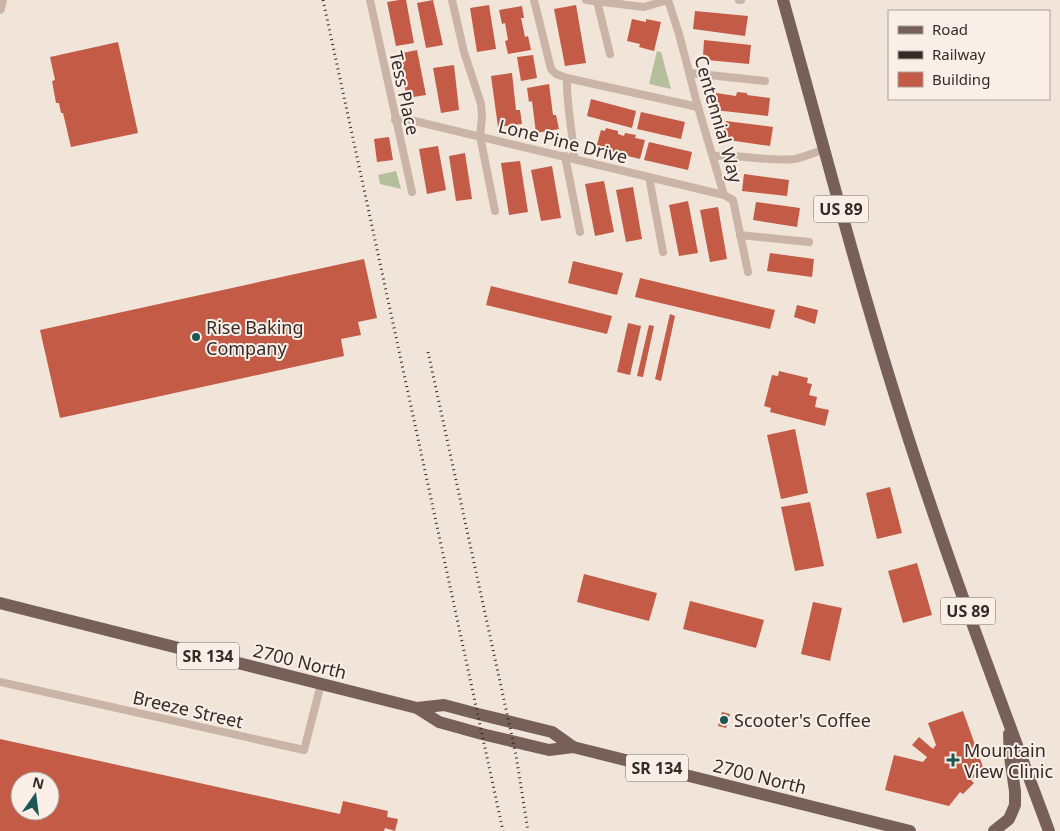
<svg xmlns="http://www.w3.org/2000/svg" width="1060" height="831" font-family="'Noto Sans',sans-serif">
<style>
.green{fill:#b6bf9b}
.building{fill:#c35b46;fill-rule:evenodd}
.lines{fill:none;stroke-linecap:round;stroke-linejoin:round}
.minor{stroke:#c9b4a7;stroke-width:8}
.tertiary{stroke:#c9b4a7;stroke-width:10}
.primary{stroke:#776059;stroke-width:12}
.rail{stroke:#352a27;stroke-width:3;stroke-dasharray:1 4;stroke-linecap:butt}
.poi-dot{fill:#1e5555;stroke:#f9efe6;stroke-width:2}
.labels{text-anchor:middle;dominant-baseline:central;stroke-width:4;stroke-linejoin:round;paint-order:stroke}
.shield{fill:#f9efe6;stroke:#706560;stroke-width:1}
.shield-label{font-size:16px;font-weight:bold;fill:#352a27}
.street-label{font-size:18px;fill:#352a27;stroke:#f9efe6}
.poi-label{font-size:18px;fill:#352a27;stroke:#f9efe6;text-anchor:start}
</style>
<rect width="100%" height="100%" fill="#f1e5da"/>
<!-- green -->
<g class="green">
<path d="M657 51 661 52 671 89 649 84Z"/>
<path d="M396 171 401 189 380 184 378 175Z"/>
</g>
<!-- building -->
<g class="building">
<path d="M399 0H406L414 43 396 46 387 2Z"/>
<path d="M433 0 443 45 426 48 417 3Z"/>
<path d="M489 5 496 49 477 52 470 8Z"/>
<path d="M576 5 586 63 565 66 554 9Z"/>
<path d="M522 6 524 18H521L525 37 528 36 531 50 508 54 505 41 508 40 505 23 502 24 499 10Z"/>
<path d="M695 11 748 16 745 36 693 29Z"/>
<path d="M632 19 646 22V19L661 22 654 51 639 47 640 44 627 41Z"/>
<path d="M704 40 751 45 749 64 707 60 708 56H703Z"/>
<path d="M118 42 138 133 71 147 63 113H61L59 103H56L52 81 55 80 50 57Z"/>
<path d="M417 50 426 95 407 98 398 54Z"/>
<path d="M533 55 537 78 521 81 517 57Z"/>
<path d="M454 65 459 110 441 113 433 68Z"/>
<path d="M512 73 516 110H520L522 124 498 127 491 76Z"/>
<path d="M549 84 553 115H556L559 129 536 133 532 101 529 102 527 88Z"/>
<path d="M737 92 747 93V95L770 98 768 116 714 110 716 93 736 96Z"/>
<path d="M591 99 636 111 632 128 587 116Z"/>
<path d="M641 112 685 122 681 139 637 129Z"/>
<path d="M726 121 773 127 770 146 728 140 729 137 724 136Z"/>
<path d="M606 128 618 131V134L624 136 625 133 636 135 635 138 645 140 640 159 596 148 601 130 605 131Z"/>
<path d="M389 137 393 160 377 162 374 139Z"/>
<path d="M649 142 692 152 688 170 644 160Z"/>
<path d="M438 146 446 190 427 194 419 149Z"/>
<path d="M465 153 472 199 456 201 449 156Z"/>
<path d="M520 161 528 212 509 215 501 163Z"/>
<path d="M552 166 561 218 541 221 531 170Z"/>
<path d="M744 174 789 180 787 196 742 191Z"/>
<path d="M604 181 614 232 595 236 585 184Z"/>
<path d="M633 187 642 239 626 242 616 190Z"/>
<path d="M688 201 698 253 679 256 669 205Z"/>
<path d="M756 202 800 208 797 227 753 220Z"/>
<path d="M718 207 727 259 710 262 700 210Z"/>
<path d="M770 253 814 259 812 277 767 271Z"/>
<path d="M364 259 377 318 358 322 361 335 341 339 344 356 60 418 40 330Z"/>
<path d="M573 261 623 273 617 295 568 283Z"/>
<path d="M640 278 775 310 770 329 635 297Z"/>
<path d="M491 286 612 316 607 334 486 305Z"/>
<path d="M797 305 818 310 815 324 794 317Z"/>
<path d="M670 314 675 316 661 381 655 379Z"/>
<path d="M628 323 641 326 630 375 617 372Z"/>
<path d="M649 325 654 326 643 377 637 376Z"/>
<path d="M779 371 808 378 807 383 812 384 809 395 817 397 815 407 829 410 825 426 770 412 771 408 764 406 772 375 778 376Z"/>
<path d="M795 429 808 493 781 499 767 435Z"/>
<path d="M890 487 902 533 877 539 866 493Z"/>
<path d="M810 502 824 566 795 571 781 507Z"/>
<path d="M917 563 932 615 903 623 888 571Z"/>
<path d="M584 574 657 593 649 621 577 602Z"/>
<path d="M690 601 764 620 756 648 683 629Z"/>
<path d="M813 602 842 608 830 661 801 654Z"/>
<path d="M963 711 983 767 971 780 974 783 963 794 960 792 949 806 885 790 894 755 923 762 927 757 912 745 919 737 933 749 936 745 928 723Z"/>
<path d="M722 712 730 714 726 728 718 726Z"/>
<path d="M0 739 340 814 343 801 388 811 387 817 398 819 395 831 385 828 384 831H0ZM20 781H50V811H20Z"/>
</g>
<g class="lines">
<!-- minor -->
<g class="minor">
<path d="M370 0 412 192"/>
<path d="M452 0 464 52 481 104 482 117 480 136 495 211"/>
<path d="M534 0 551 69 556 74 567 78C566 105 573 131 574 158"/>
<path d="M586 0 644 7 668 0"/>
<path d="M668 0 679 34 698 107 724 195 733 200 748 272"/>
<path d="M739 0H741"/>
<path d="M597 1 610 54"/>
<path d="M690 73 765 81"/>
<path d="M567 78 698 107"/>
<path d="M395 120 406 119 724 195"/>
<path d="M565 156 580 232"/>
<path d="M713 156C740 154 768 162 795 159 805 157 815 152 825 149"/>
<path d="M649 177 663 252"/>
<path d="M740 235 809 242"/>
<path d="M0 682 304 750 321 684"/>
</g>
<!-- tertiary -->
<path class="tertiary" d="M0 9 2 0"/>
<!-- primary -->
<g class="primary">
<path d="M783 0C822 139 858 280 902 418 946 557 998 694 1049 831"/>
<path d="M0 603 417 708 439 722 482 734 549 750 573 747 910 831"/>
<path d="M417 708 444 705 478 714 552 732 573 747"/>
<path d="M994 831 1009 819 1015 805V791L1010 757 1009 734"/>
</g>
<!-- rail -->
<g class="rail">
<path d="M323 0 503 831"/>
<path d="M428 352 516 755 528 831"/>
</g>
</g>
<!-- markers -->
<g class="poi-dot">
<circle cx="196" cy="337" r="5"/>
<circle cx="724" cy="720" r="5"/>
<path d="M950.5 752.5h5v5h5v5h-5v5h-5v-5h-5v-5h5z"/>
</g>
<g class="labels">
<!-- shield labels -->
<g class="shield">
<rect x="813.5" y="195.5" width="55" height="27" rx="4"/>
<rect x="940.5" y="597.5" width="55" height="27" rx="4"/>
<rect x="177" y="642.5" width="62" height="27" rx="4"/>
<rect x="626" y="754.5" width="62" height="27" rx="4"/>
</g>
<g class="shield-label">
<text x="841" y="209">US 89</text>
<text x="968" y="611">US 89</text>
<text x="208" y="656">SR 134</text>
<text x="657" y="768">SR 134</text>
</g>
<!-- street labels -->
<g class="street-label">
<text transform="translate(405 93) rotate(78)">Tess Place</text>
<text transform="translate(719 119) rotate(74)">Centennial Way</text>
<text transform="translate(563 141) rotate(14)">Lone Pine Drive</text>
<text transform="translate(300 661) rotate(14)">2700 North</text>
<text transform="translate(188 709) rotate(13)">Breeze Street</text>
<text transform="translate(760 776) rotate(14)">2700 North</text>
</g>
<!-- poi labels -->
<g class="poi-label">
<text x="206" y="327">Rise Baking<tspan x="206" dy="21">Company</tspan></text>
<text x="734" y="720">Scooter's Coffee</text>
<text x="964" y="750">Mountain<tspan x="964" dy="21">View Clinic</tspan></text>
</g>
</g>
<!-- legend -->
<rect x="888" y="10" width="162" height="90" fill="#f9efe6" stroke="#aba09a"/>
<rect x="898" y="26" width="25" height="8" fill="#776059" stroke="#aba09a"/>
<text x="932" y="35" font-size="15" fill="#352a27">Road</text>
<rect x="898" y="51" width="25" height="8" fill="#352a27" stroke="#aba09a"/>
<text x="932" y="60" font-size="15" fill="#352a27">Railway</text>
<rect x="898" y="72" width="25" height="15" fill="#c35b46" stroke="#aba09a"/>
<text x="932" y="85" font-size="15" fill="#352a27">Building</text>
<!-- north arrow -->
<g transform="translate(35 796) rotate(14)"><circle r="24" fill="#f9efe6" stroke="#aba09a"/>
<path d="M0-4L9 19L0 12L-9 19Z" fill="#1e5555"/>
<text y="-8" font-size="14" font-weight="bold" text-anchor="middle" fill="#352a27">N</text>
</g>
</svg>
